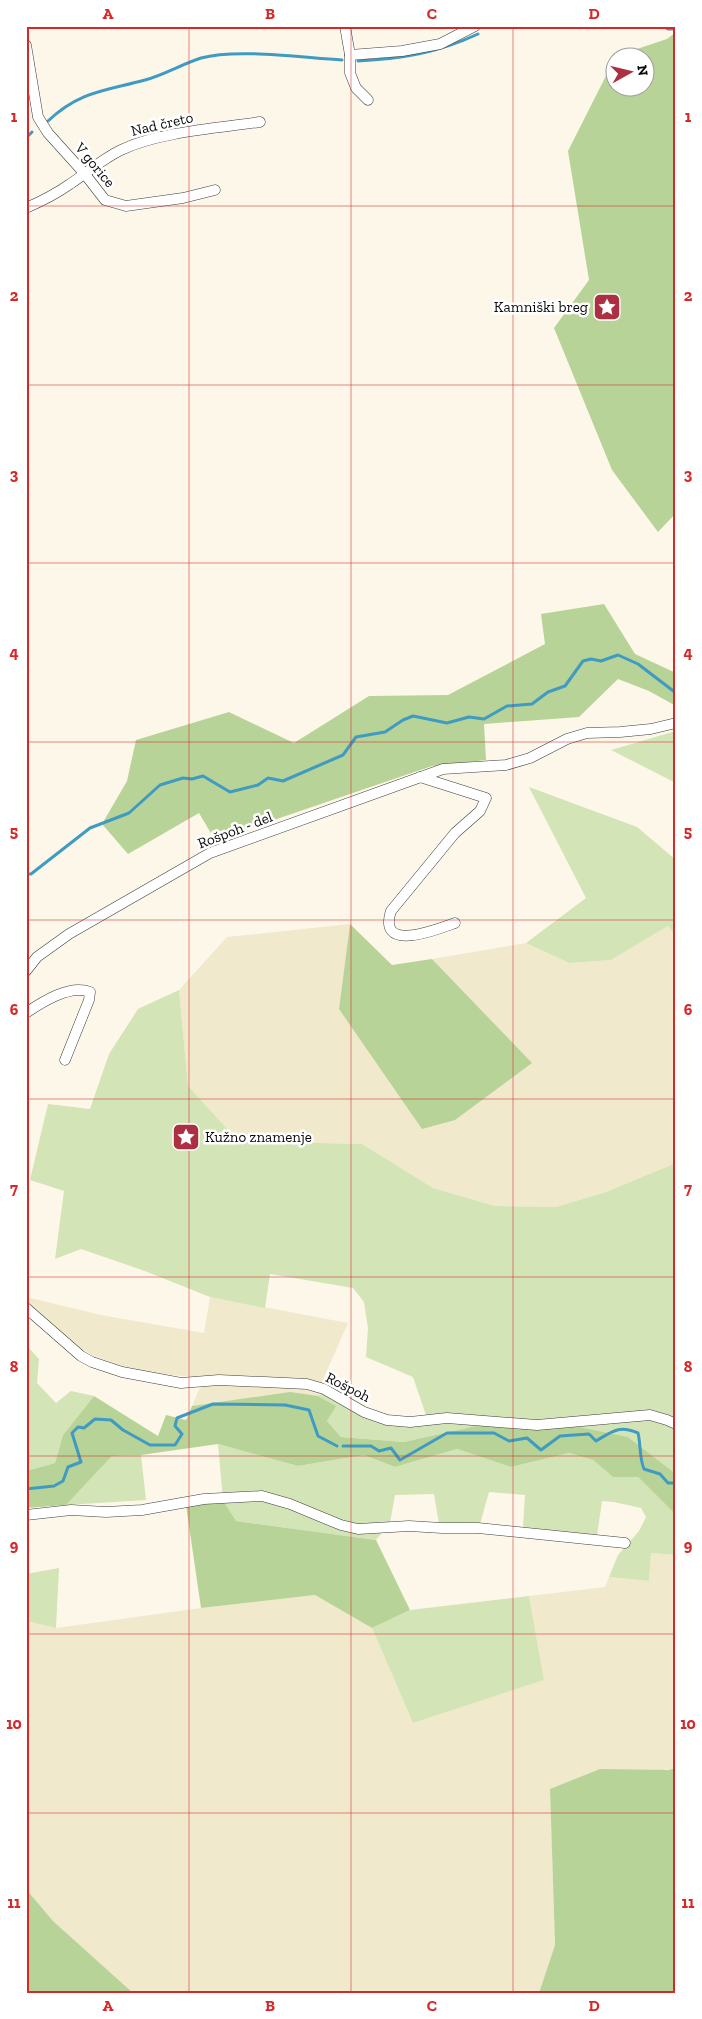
<svg xmlns="http://www.w3.org/2000/svg" width="702" height="2019" font-family="'Zilla Slab',serif">
<style>
.farmland{fill:#f0e9cc}
.green{fill:#d3e4b6}
.forest{fill:#b8d397}
.lines{fill:none;stroke-linecap:round;stroke-linejoin:round}
.stream{stroke:#3f9bc1;stroke-width:3}
.minor-casing{stroke:#3d3d3d;stroke-width:11}
.minor{stroke:#fff;stroke-width:10}
.grid{fill:none;stroke:#d62828;stroke-width:1;stroke-opacity:0.55}
.labels{text-anchor:middle;dominant-baseline:central;stroke-width:5;stroke-linejoin:round;paint-order:stroke}
.street-label{font-size:15px;fill:#0a0a0a;stroke:#fff}
.poi-label{font-size:15px;fill:#0a0a0a;stroke:#fff;text-anchor:end}
.neatline{fill:none;stroke:#d62828;stroke-width:2}
.grid-label{font-size:16px;text-anchor:middle;font-weight:bold;fill:#d62828}
</style>
<rect width="100%" height="100%" fill="#fdf7e9"/>
<!-- farmland -->
<g class="farmland">
<path d="M350 924 339 1009 531 1063 432 959 526 943 569 963 611 960 668 926 676 936V1163L606 1192 556 1207 495 1206 433 1188 362 1144 238 1141 188 1086 179 990 227 937Z"/>
<path d="M26 1297 101 1315 204 1333 210 1297 348 1323 324 1377 323 1393 318 1396 192 1406 204 1378 140 1372 94 1356 82 1349 26 1302Z"/>
<path d="M651 1553 676 1555V1768L550 1789 555 1945 539 1993H133L53 1921 26 1889V1621L56 1628 201 1608 315 1595 372 1628 413 1723 544 1680 529 1596 605 1587 609 1577 649 1581Z"/>
</g>
<!-- green -->
<g class="green">
<path d="M676 731V783L611 750Z"/>
<path d="M529 787 637 827 676 860V936L668 926 611 960 569 963 526 943 586 898Z"/>
<path d="M179 990 188 1086 238 1141 362 1144 433 1188 495 1206 556 1207 606 1192 676 1163V1474L628 1437 476 1426 404 1442 341 1437 327 1421 335 1406 318 1396 323 1393 366 1416 429 1424 413 1377 366 1357 368 1328 364 1302 353 1288 270 1274 265 1308 210 1297 145 1271 81 1249 55 1259 64 1191 30 1180 48 1104 90 1109 109 1054 138 1009Z"/>
<path d="M26 1345 39 1359 37 1383 56 1403 71 1391 94 1396 63 1435 55 1463 26 1471Z"/>
<path d="M218 1444 298 1466 364 1455 395 1467 457 1449 511 1467 569 1453 593 1460 613 1477H638L676 1515V1555L651 1553 649 1581 609 1577 618 1555 639 1531 646 1517 641 1508 614 1502 602 1501 597 1536 523 1527 525 1495 489 1492 480 1524H439L434 1494 395 1495 390 1523 376 1540 236 1521 223 1500Z"/>
<path d="M141 1455 146 1500 66 1505 112 1456Z"/>
<path d="M59 1568 56 1628 26 1621V1574Z"/>
<path d="M529 1596 544 1680 413 1723 372 1628 410 1610Z"/>
</g>
<!-- forest -->
<g class="forest">
<path d="M676 32V513L658 532 612 470 554 328 589 280 568 151 614 60V88H644V58L616 57V56L667 39Z"/>
<path d="M604 604 635 654 676 673V706L649 691 618 679 579 717 484 724 486 760 432 766 215 840 199 813 128 854 102 824 127 781 136 740 229 712 294 743 369 696 448 695 545 644 541 614Z"/>
<path d="M350 924 392 965 432 959 532 1063 455 1120 422 1129 339 1009Z"/>
<path d="M290 1392 318 1396 336 1406 327 1421 341 1437 404 1442 476 1426 551 1424 578 1427 628 1437 676 1474V1515L638 1477H613L593 1460 569 1453 511 1467 457 1449 395 1467 364 1455 298 1466 218 1444 141 1455 112 1456 66 1505 26 1508V1471L55 1463 63 1435 94 1396 158 1436 166 1415 186 1420 192 1406Z"/>
<path d="M223 1500 236 1521 376 1540 410 1610 372 1628 315 1595 201 1608 186 1505Z"/>
<path d="M676 1768V1993H539L555 1945 550 1789 600 1769 668 1770Z"/>
<path d="M26 1889 53 1921 133 1993H26Z"/>
</g>
<g class="lines">
<!-- stream -->
<g class="stream">
<path d="M662 26 668 29H676"/>
<path d="M358 61C402 59 437 53 478 34"/>
<path d="M48 121C80 91 105 91 145 80 164 75 182 64 201 58 237 48 304 58 342 60"/>
<path d="M26 138 32 132"/>
<path d="M26 874H31L90 828 129 813 160 785 183 778 192 779 203 776 230 792 258 785 268 778 283 781 343 755 356 737 385 732 403 720 413 716 447 723 469 717 484 719 507 706 532 704 548 692 565 686 583 661 591 659 601 661 618 655 638 664 676 693"/>
<path d="M343 1446H371L379 1451 391 1448 400 1460 447 1433H494L509 1441 527 1438 541 1450 560 1436 589 1434 596 1441C613 1431 619 1425 638 1433 641 1445 639 1457 644 1469L660 1474 668 1483H676"/>
<path d="M26 1489 54 1486 63 1481 68 1467 81 1462 72 1433 78 1427 84 1428 95 1419 111 1420 123 1430 150 1445H175L182 1434 175 1426 177 1418 213 1404 285 1405 309 1410 318 1436 337 1446"/>
</g>
<!-- minor casing -->
<g class="minor-casing">
<g id="minor">
<path d="M345 26 350 55V73L356 88 368 100"/>
<path d="M26 45 38 117 48 133 84 173 105 200 126 206 183 198 215 190"/>
<path d="M350 55 402 51 440 44 475 26"/>
<path d="M26 208C42 201 56 194 70 184 87 173 102 159 121 150 158 132 219 128 260 122"/>
<path d="M420 777 486 798 480 811 455 833 391 911C377 954 438 929 455 923"/>
<path d="M26 971 37 957 69 934 210 853 443 769 506 765 530 758 567 739 587 733 620 732 651 729 676 723"/>
<path d="M26 1013C42 1002 70 984 90 992L89 1000 65 1060"/>
<path d="M26 1308 81 1356 92 1362 122 1372 181 1383 219 1380 307 1384 324 1389 364 1412 387 1420 410 1422 447 1418 537 1425 650 1415 667 1420 676 1424"/>
<path d="M26 1515 71 1510 106 1512 142 1510 204 1499 262 1496 290 1504 341 1525 358 1529 409 1526 442 1528H478L625 1543"/>
</g>
</g>
<!-- minor -->
<use href="#minor" class="minor"/>
</g>
<!-- grid -->
<path class="grid" d="M189 26V1993M351 26V1993M513 26V1993M26 206H676M26 385H676M26 563H676M26 742H676M26 920H676M26 1099H676M26 1277H676M26 1456H676M26 1634H676M26 1813H676"/>
<!-- icons -->
<defs>
<g id="sight-square" transform="scale(1.4375)"><rect x="-9" y="-9" width="18" height="18" rx="4" fill="#ad2f42" stroke="#fff"/><path d="M0-6L1.8-2.2L6-1.7L2.9 1.2L3.7 5.4L0 3.3L-3.7 5.4L-2.9 1.2L-6-1.7L-1.8-2.2Z" fill="#fff"/></g>
</defs>
<g fill-rule="evenodd">
<use href="#sight-square" x="607" y="307"/>
<use href="#sight-square" x="186" y="1137"/>
</g>
<g class="labels">
<!-- street labels -->
<g class="street-label">
<text transform="translate(162 124) rotate(-13)">Nad čreto</text>
<text transform="translate(95 165) rotate(50)">V gorice</text>
<text transform="translate(235 830) rotate(-21)">Rošpoh - del</text>
<text transform="translate(348 1387) rotate(27)">Rošpoh</text>
</g>
<!-- poi labels -->
<g class="poi-label">
<text x="588" y="307">Kamniški breg</text>
<text x="205" y="1137" text-anchor="start">Kužno znamenje</text>
</g>
</g>
<!-- border -->
<rect width="702" height="2019" fill="none" stroke="#ffffff" stroke-width="55"/>
<!-- north arrow -->
<g transform="translate(630 72) rotate(82)"><circle r="24" fill="#ffffff" stroke="#9d9d9d"/>
<path d="M0-4L9 19L0 12L-9 19Z" fill="#ad2f42"/>
<text y="-8" font-size="14" font-weight="bold" text-anchor="middle" fill="#0a0a0a">N</text>
</g>
<rect x="28" y="28" width="646" height="1964" class="neatline"/>
<g class="grid-label">
<text x="108" y="19">A</text>
<text x="270" y="19">B</text>
<text x="432" y="19">C</text>
<text x="594" y="19">D</text>
<text x="14" y="122">1</text>
<text x="688" y="122">1</text>
<text x="14" y="301">2</text>
<text x="688" y="301">2</text>
<text x="14" y="480">3</text>
<text x="688" y="480">3</text>
<text x="14" y="658">4</text>
<text x="688" y="658">4</text>
<text x="14" y="837">5</text>
<text x="688" y="837">5</text>
<text x="14" y="1015">6</text>
<text x="688" y="1015">6</text>
<text x="14" y="1194">7</text>
<text x="688" y="1194">7</text>
<text x="14" y="1372">8</text>
<text x="688" y="1372">8</text>
<text x="14" y="1551">9</text>
<text x="688" y="1551">9</text>
<text x="14" y="1729">10</text>
<text x="688" y="1729">10</text>
<text x="14" y="1908">11</text>
<text x="688" y="1908">11</text>
<text x="108" y="2011">A</text>
<text x="270" y="2011">B</text>
<text x="432" y="2011">C</text>
<text x="594" y="2011">D</text>
</g>
</svg>
